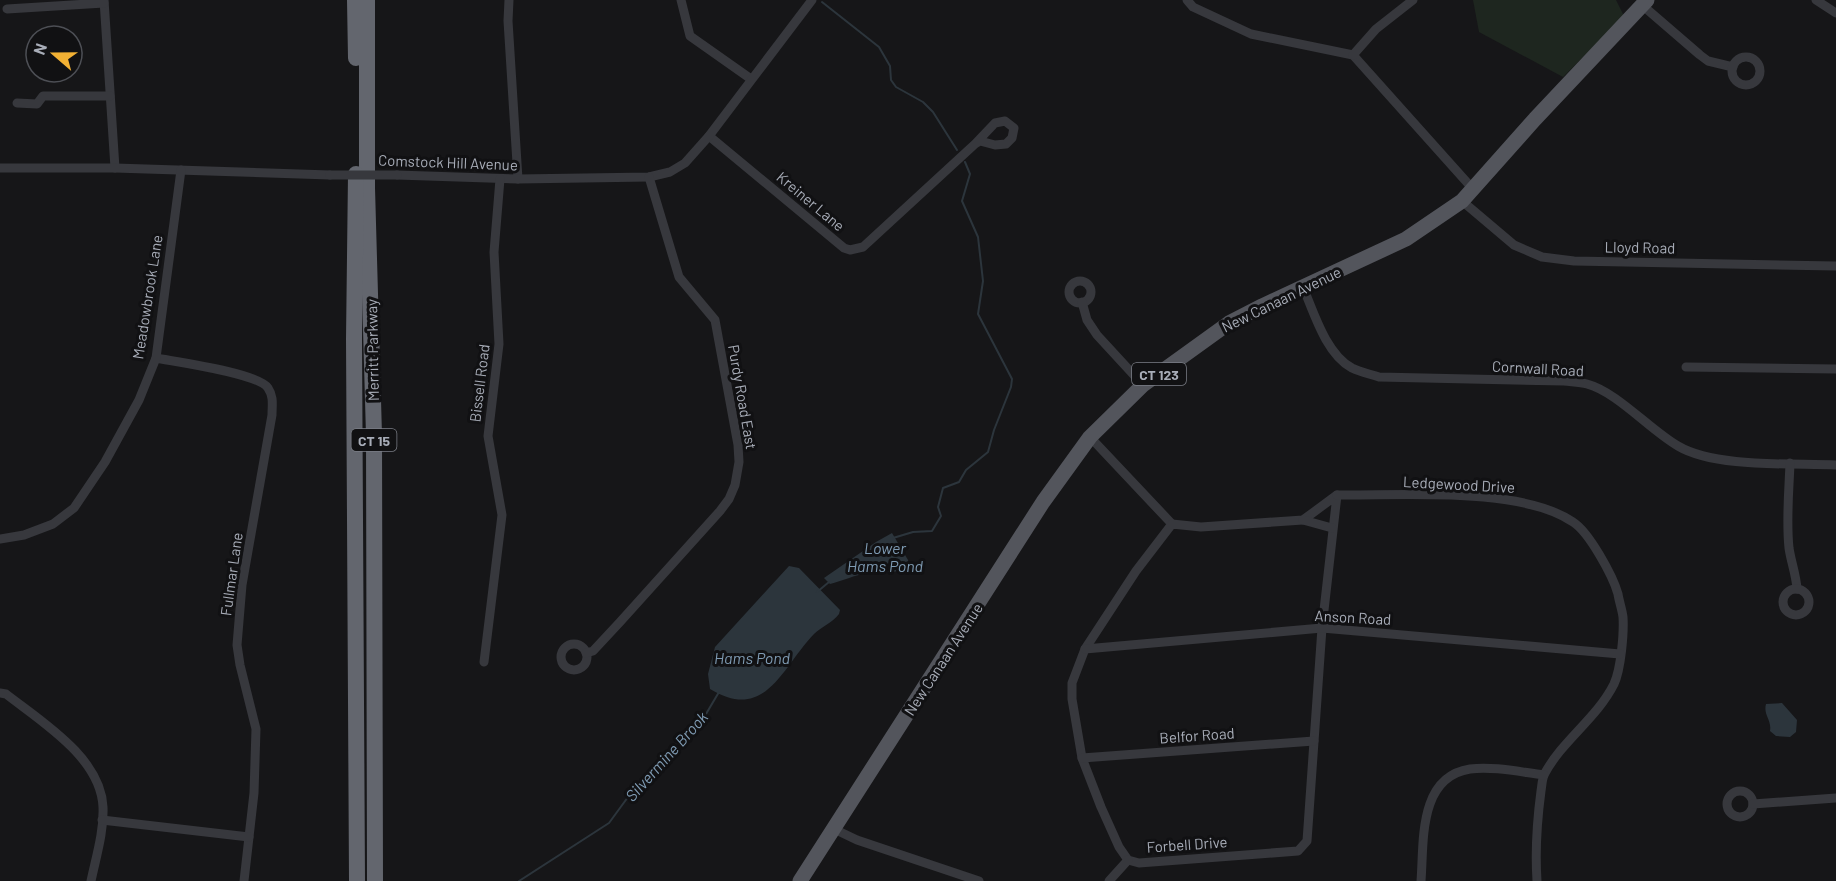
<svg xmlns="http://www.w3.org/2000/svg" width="1836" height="881" font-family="Barlow,sans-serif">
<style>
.green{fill:#1e261f}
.water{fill:#2c353c}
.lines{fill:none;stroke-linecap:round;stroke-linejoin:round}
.stream{stroke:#2c353c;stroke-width:2}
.minor{stroke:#37383d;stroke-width:9}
.primary{stroke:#53555c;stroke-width:15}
.motorway{stroke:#63666e;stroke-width:16}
.minor-bridge{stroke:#37383d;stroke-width:9}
.labels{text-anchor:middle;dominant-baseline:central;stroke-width:6;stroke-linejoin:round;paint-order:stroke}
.shield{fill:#111113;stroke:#7b7e86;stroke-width:1.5}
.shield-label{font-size:14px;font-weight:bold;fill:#a8adb8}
.street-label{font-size:15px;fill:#a8adb8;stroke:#111113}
.water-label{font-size:16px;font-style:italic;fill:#7f9bb3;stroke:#111113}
</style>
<rect width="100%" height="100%" fill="#161618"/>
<!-- green -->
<path class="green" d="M1473 0H1616L1624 16 1563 77 1479 32Z"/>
<!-- water -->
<g class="water">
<path d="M892 533 908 560 909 565C895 576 883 571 867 573 855 575 842 581 830 584L824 578 876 542Z"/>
<path d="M789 566 799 568 840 610 839 614C832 623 821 627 814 634 782 667 766 723 710 689L708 674 715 647Z"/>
<path d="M1782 703 1797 720 1796 732 1790 737 1776 736 1770 731C1772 720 1763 715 1766 704Z"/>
</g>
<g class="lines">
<!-- stream -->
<g class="stream">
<path d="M822 2 879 47 890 66 891 80 896 87 923 102 933 112 957 150"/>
<path d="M893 538 913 532 932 531 941 516 938 507 943 488 959 482 966 470 988 452 994 430 1011 387 1012 379 978 314 983 281 978 237 962 201 970 174 965 162"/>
<path d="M817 592 829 582"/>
<path d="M519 881 609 823 639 782 706 714 719 692"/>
</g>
<!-- minor -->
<g class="minor">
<path d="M104 0 115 168"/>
<path d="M509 0 508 21 518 179"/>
<path d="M681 0 690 36 751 79"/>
<path d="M1187 0 1193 7 1251 34 1353 55 1472 188"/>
<path d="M1816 0 1836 13"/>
<path d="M1642 5 1700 55 1708 61 1733 67"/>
<path d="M7 9 104 3"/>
<path d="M1353 55 1376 29 1413 0"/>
<circle cx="1746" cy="71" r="14"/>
<path d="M17 103 37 104 43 96H110"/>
<path d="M709 136 844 248 850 250 863 247 975 144 980 141 995 145 1006 144 1012 138 1014 128 1005 121 995 123 975 144"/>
<path d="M0 168H115L330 175"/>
<path d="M397 175 518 179 649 177 670 172 685 163 709 136 812 0"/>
<path d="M1462 201 1514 245 1542 257 1574 261 1836 266"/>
<circle cx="1080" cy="292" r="11"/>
<path d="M1303 287C1314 313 1326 354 1352 368 1360 372 1370 374 1379 377L1564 381C1572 382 1580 382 1587 384 1617 392 1650 430 1678 446 1715 468 1792 463 1836 465"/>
<path d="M1082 302 1087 320 1097 335 1143 385"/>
<path d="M156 358C177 362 258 373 268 388 274 397 272 405 272 415L242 585 237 645 240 665 256 729 254 793 244 881"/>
<path d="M1686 367 1836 369"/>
<path d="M1090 437 1172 524"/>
<path d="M1790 463C1789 491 1786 520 1789 548 1791 562 1796 574 1797 589"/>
<path d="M1337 495 1322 628 1307 841 1298 851 1139 863 1128 860 1119 847 1101 807 1082 758 1072 699V683L1085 649 1136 571 1172 524 1201 527 1303 520Z"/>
<path d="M1337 495C1401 496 1520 486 1573 522 1589 532 1613 576 1618 594 1619 601 1622 609 1623 617 1624 633 1621 669 1614 684 1597 718 1563 740 1545 773 1542 778 1542 785 1541 791 1537 821 1535 851 1537 881"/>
<path d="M1303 520 1332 528"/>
<path d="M0 539 24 535 53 524 74 508 105 462 139 400 156 358 181 170"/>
<circle cx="1796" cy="602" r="13"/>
<circle cx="574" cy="657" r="13"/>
<path d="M1085 649 1322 628 1620 654"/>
<path d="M586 653 593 651 620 622 720 511 729 499 735 485 739 462 738 445 715 320 679 277 649 177"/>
<path d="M484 662 502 515 488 436 499 344 494 252 500 179"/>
<path d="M0 693 6 694C42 722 101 758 103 807 104 832 96 857 91 881"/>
<path d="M1082 758 1314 741"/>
<circle cx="1740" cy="804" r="13"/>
<path d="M1753 804 1836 798"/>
<path d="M102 820 249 837"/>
<path d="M834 829 857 840 979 881"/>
<path d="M1109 881 1128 860"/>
<path d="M1421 881C1424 842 1418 777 1470 769 1493 766 1520 772 1544 775"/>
</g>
<!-- primary -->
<path class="primary" d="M800 881 1043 502 1090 437 1143 385 1229 323 1262 306 1406 239 1462 201 1535 119 1647 0"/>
<!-- motorway -->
<g class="motorway">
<path d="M355 0 356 58"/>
<path d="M367 0V188L374 435 375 881"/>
<path d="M356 174 354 339 357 881"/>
</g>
<!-- minor-bridge -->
<path class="minor-bridge" d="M330 175H397"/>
</g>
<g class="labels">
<!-- shield labels -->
<g class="shield">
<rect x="1132" y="363" width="54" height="22" rx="4.5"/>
<rect x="351.5" y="429" width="45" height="22" rx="4.5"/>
</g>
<g class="shield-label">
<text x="1159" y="374">CT 123</text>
<text x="374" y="440">CT 15</text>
</g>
<!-- street labels -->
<g class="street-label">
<text transform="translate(448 162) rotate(2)">Comstock Hill Avenue</text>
<text transform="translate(811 201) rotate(40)">Kreiner Lane</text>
<text transform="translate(1640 247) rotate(1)">Lloyd Road</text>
<text transform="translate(147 297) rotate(-81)">Meadowbrook Lane</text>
<text transform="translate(1281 299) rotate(-26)">New Canaan Avenue</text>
<text transform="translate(372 350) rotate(-91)">Merritt Parkway</text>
<text transform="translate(1538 368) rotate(3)">Cornwall Road</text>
<text transform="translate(479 383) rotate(-83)">Bissell Road</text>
<text transform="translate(743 397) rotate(80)">Purdy Road East</text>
<text transform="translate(1459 484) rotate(3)">Ledgewood Drive</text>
<text transform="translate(231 574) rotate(-82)">Fullmar Lane</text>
<text transform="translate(1353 617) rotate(3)">Anson Road</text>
<text transform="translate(943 659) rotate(-57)">New Canaan Avenue</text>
<text transform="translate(1197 735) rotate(-4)">Belfor Road</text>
<text transform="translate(1187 844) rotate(-4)">Forbell Drive</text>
</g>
<!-- water labels -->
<g class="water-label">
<text x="885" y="547">Lower<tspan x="885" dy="18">Hams Pond</tspan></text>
<text x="752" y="657">Hams Pond</text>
<text transform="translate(666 756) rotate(-48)">Silvermine Brook</text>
</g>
</g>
<!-- north arrow -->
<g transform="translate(54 54) rotate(290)"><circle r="28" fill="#111113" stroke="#4d4f55" stroke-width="1.5"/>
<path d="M0-4.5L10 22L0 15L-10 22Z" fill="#f2b134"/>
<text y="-9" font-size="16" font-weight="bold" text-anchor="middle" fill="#a8adb8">N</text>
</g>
</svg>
